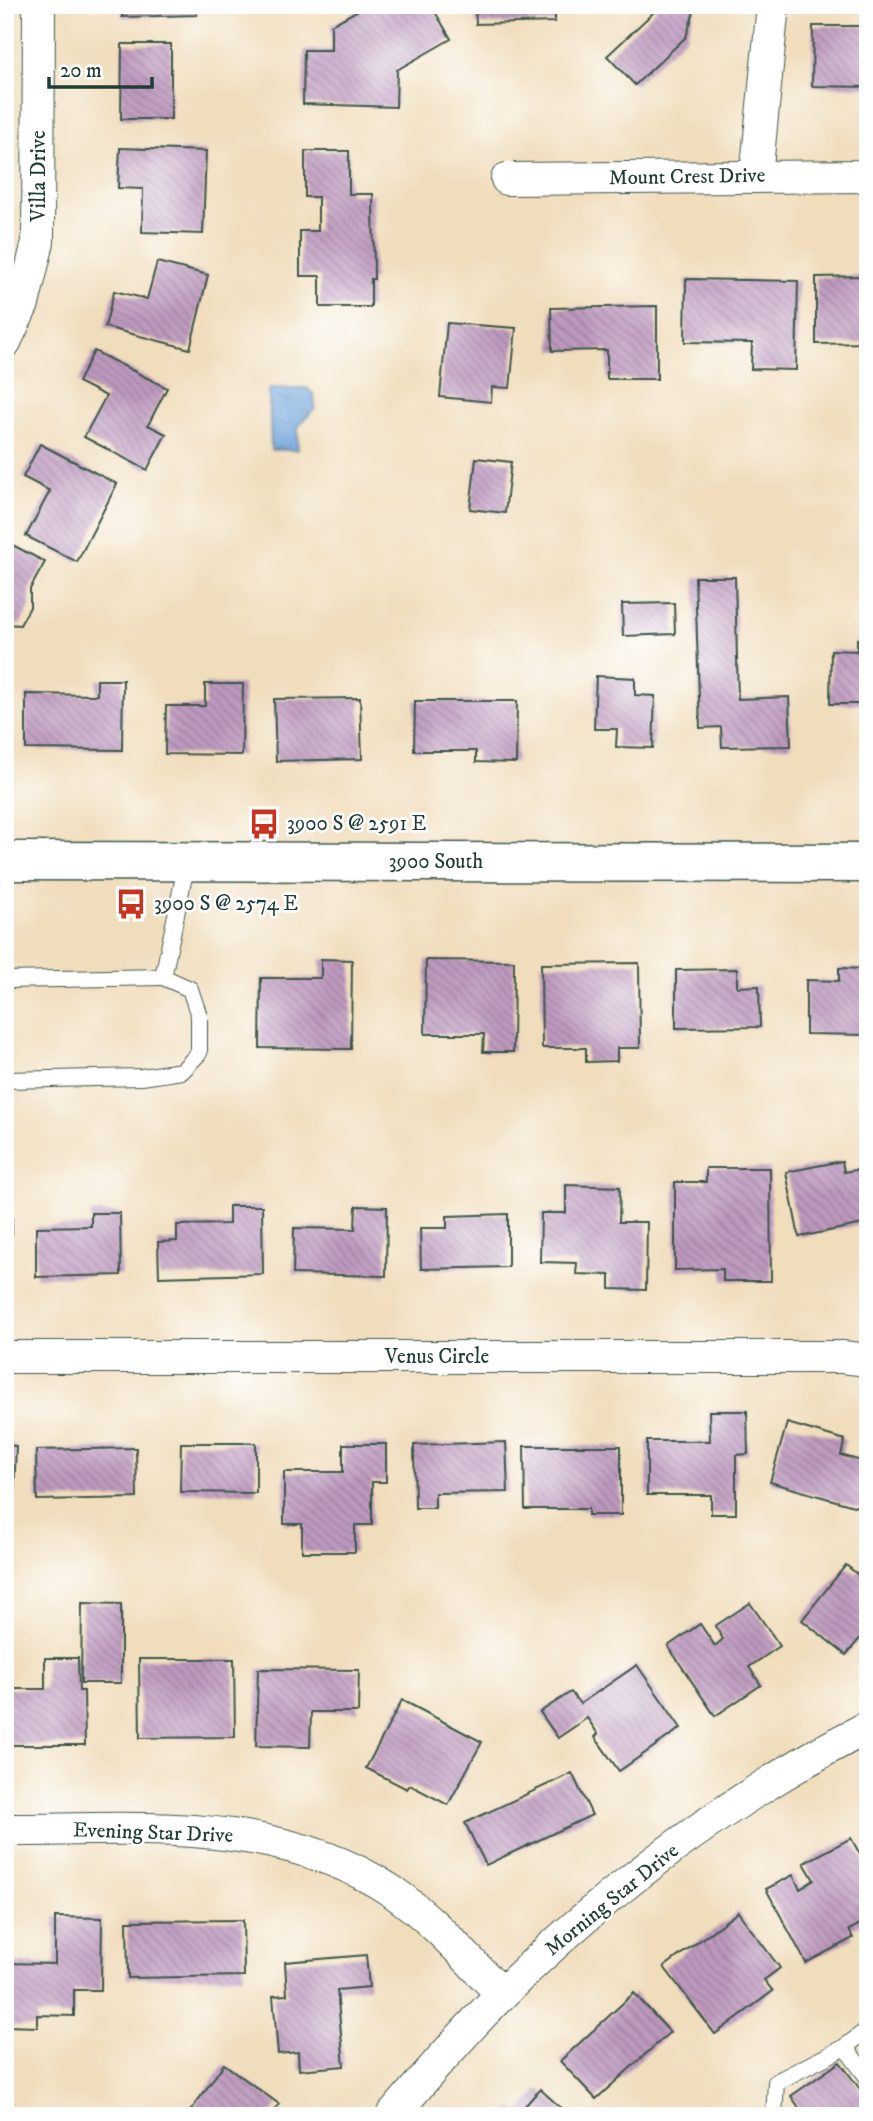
<svg xmlns="http://www.w3.org/2000/svg" width="873" height="2121" font-family="'IM FELL DW Pica',serif">
<style>
.water{fill:url(#water-ripples);stroke:#466f86;stroke-width:2}
.building{fill:url(#building-back-hatch)}
.lines{fill:none;stroke-linecap:round;stroke-linejoin:round}
.lane-casing{stroke:#3e5548;stroke-width:18}
.street-casing{stroke:#3e5548;stroke-width:34}
.secondary-casing{stroke:#3e5548;stroke-width:41}
.lane{stroke:#fff;stroke-width:16}
.street{stroke:#fff;stroke-width:32}
.secondary{stroke:#fff;stroke-width:38}
.labels{text-anchor:middle;dominant-baseline:central;stroke-width:5;stroke-linejoin:round;paint-order:stroke}
.street-label{font-size:21px;fill:#1f3d34;stroke:#fff}
.poi-label{font-size:21px;fill:#1f3d34;stroke:#fff;text-anchor:start}
</style>
<defs>
<pattern id="water-ripples" width="26" height="14" patternUnits="userSpaceOnUse" patternTransform="scale(1.75)"><rect width="26" height="14" fill="#6ca1d9"/><path d="M2 4q2-2 4 0t4 0M15 11q2-2 4 0t4 0" fill="none" stroke="#5884b1"/></pattern>
<pattern id="building-back-hatch" width="6" height="6" patternUnits="userSpaceOnUse" patternTransform="scale(1.75)"><rect width="6" height="6" fill="#bd99be"/><path d="M-1 5l2 2M0 0l6 6M5-1l2 2" fill="none" stroke="#997e9b"/></pattern>
</defs>
<rect width="100%" height="100%" fill="#fff"/>
<filter id="ink" filterUnits="userSpaceOnUse"><feTurbulence type="fractalNoise" baseFrequency=".0143" numOctaves="2"/><feDisplacementMap in="SourceGraphic" scale="14" xChannelSelector="R" yChannelSelector="G"/><feConvolveMatrix kernelMatrix="1 2 1 2 8 2 1 2 1" color-interpolation-filters="sRGB"/></filter>
<filter id="wash" filterUnits="userSpaceOnUse"><feTurbulence type="fractalNoise" baseFrequency=".00686" numOctaves="4" result="noise"/><feDisplacementMap in="SourceGraphic" scale="28" xChannelSelector="R" yChannelSelector="G"/><feGaussianBlur stdDeviation="1.57" result="paint"/><feColorMatrix in="noise" values="0 0 0 0 0 0 0 0 0 0 0 0 0 0 0 0 0 1.4 0 .05"/><feComposite in="paint" operator="in"/></filter>
<g filter="url(#wash)">
<rect width="100%" height="100%" fill="#f0ddbb"/>
<!-- water -->
<path class="water" d="M269 388H307L314 395 315 408 298 427V450H271Z"/>
<g id="blocks">
<!-- building -->
<g class="building">
<path d="M122 5H197V15L122 17Z"/>
<path d="M358 5H431L451 39 397 70 396 107 303 104 304 50H331V25L360 9Z"/>
<path d="M475 5H555V22L476 24Z"/>
<path d="M657 5H696L686 37 635 85 607 56 655 11Z"/>
<path d="M813 26H868V87L812 86Z"/>
<path d="M122 44H171V119H121Z"/>
<path d="M120 148 206 151 203 234 142 232 143 189 118 188Z"/>
<path d="M305 151H349V194H373L374 279H371V307H320V276H300V231H318V197H305Z"/>
<path d="M157 262 208 275 190 349 105 327 114 291 147 299Z"/>
<path d="M868 276V343L816 344V277Z"/>
<path d="M686 279 798 281 796 370 751 369 752 343 685 342Z"/>
<path d="M657 306V379H607V350L552 351 551 308Z"/>
<path d="M447 323 516 328 510 388 492 387 491 402 440 397Z"/>
<path d="M94 351 167 388 148 425 166 434 147 470 84 437 106 396 78 382Z"/>
<path d="M40 444 117 484 77 562 26 536 50 491 23 477Z"/>
<path d="M476 458 511 462 505 513 470 509Z"/>
<path d="M5 541 45 562 30 589V607L20 625 5 624Z"/>
<path d="M695 577H735L738 699 789 697 791 746 722 747 721 727 700 728Z"/>
<path d="M674 603 675 634 623 636 622 604Z"/>
<path d="M857 639 868 640V704H830L831 650 857 651Z"/>
<path d="M596 676 635 678V695L655 696 653 748 616 747 617 729H594Z"/>
<path d="M97 680H123L122 750 26 749V694L97 695Z"/>
<path d="M205 684H243L242 755 165 754 166 706H205Z"/>
<path d="M360 698 362 759 276 761 274 699Z"/>
<path d="M415 701H517L516 763 476 762V751H414Z"/>
<path d="M321 959 352 960 351 1049 260 1048 261 978H321Z"/>
<path d="M426 960 514 961 513 1052H483L484 1034H425Z"/>
<path d="M639 963 640 1048H617V1061L586 1062V1048H542L541 964Z"/>
<path d="M839 968 868 969V1035L806 1034V980L839 981Z"/>
<path d="M737 969V987L759 986 760 1027 676 1028V970Z"/>
<path d="M842 1161 844 1172 867 1168 868 1223 799 1237 786 1172Z"/>
<path d="M706 1168H770L771 1281H723V1269L675 1270V1182H706Z"/>
<path d="M566 1185 620 1187 619 1222H647L646 1290 610 1289V1275L576 1274 577 1263 540 1262 541 1213H566Z"/>
<rect x="5" y="1186" width="7" height="48"/>
<path d="M229 1206H262L263 1274 159 1277 158 1242 177 1241V1225L229 1224Z"/>
<path d="M356 1206 387 1207 386 1276 293 1274 294 1228 355 1229Z"/>
<path d="M91 1213H120L121 1275 36 1277V1227L91 1226Z"/>
<path d="M508 1214V1267L421 1269 420 1228H447V1216Z"/>
<path d="M709 1411H747L748 1454 736 1455V1514H711V1495H647V1441H710Z"/>
<path d="M787 1423 845 1440 841 1455 868 1463V1494L864 1509 770 1482Z"/>
<path d="M506 1442 508 1492 435 1493V1508H415L414 1445Z"/>
<path d="M181 1443H256V1493L180 1492Z"/>
<path d="M343 1444H386V1482H372V1525H355V1552H302V1524H284V1472H343Z"/>
<path d="M5 1445 16 1446 14 1495H5Z"/>
<path d="M524 1446H621V1515H588V1509H525Z"/>
<path d="M136 1448 137 1498 37 1500 36 1450Z"/>
<path d="M868 1561V1629L846 1655 802 1620 846 1565 857 1574Z"/>
<path d="M82 1603 121 1604V1683H81Z"/>
<path d="M750 1603 780 1646 749 1667 761 1685 715 1716 668 1646 700 1624 715 1646 723 1639 715 1626Z"/>
<path d="M45 1658H78L79 1691H84L85 1745H5V1689H45Z"/>
<path d="M139 1659H234L235 1737 140 1738Z"/>
<path d="M637 1665 681 1728 619 1771 595 1737 598 1734 587 1718 558 1738 540 1712 571 1692 580 1704Z"/>
<path d="M258 1669 359 1670 358 1712H311L310 1747 256 1746Z"/>
<path d="M402 1700 482 1742 448 1805 410 1785 407 1789 366 1768Z"/>
<path d="M572 1773 592 1815 486 1865 465 1823Z"/>
<path d="M851 1838 868 1869V1920L849 1930 853 1938 806 1963 766 1889 793 1875 800 1889 814 1880 804 1863Z"/>
<path d="M738 1912 780 1968 764 1980 773 1991 715 2034 664 1967Z"/>
<path d="M55 1917 102 1918 101 1990H74V2016L37 2015V2027L6 2026V1963L55 1964Z"/>
<path d="M243 1920 244 1976 128 1978 127 1921Z"/>
<path d="M366 1955 369 1987 337 1990 344 2066 299 2070 298 2052 278 2054 273 1996 287 1995 285 1962Z"/>
<path d="M634 1993 670 2032 596 2099 560 2061Z"/>
<path d="M840 2062 868 2100V2116H805L791 2096Z"/>
<path d="M224 2064 279 2104 270 2116H187Z"/>
<path d="M540 2089 570 2116H505L512 2108 518 2114Z"/>
</g>
</g>
</g>
<g filter="url(#ink)">
<use href="#blocks" fill-opacity="0" stroke="#3e5548" stroke-width="2"/>
<g class="lines">
<!-- lane casing -->
<g class="lane-casing">
<g id="lane">
<path d="M5 980 163 977 187 862"/>
<path d="M5 1080 142 1077 182 1071 199 1053V1016L190 989 163 977"/>
<path d="M845 2047 868 2029"/>
<path d="M774 2116 776 2082 845 2047 868 2078"/>
</g>
</g>
<!-- street casing -->
<g class="street-casing">
<g id="street">
<path d="M756 177 773 5"/>
<path d="M507 179 868 176"/>
<path d="M5 342 23 304 38 242 39 5"/>
<path d="M5 1357H842L868 1360"/>
<path d="M5 1830C136 1830 279 1815 393 1892 434 1920 467 1959 502 1994"/>
<path d="M392 2116C428 2074 464 2032 503 1993 609 1888 735 1795 868 1727"/>
</g>
</g>
<!-- secondary casing -->
<g class="secondary-casing">
<path id="secondary" d="M5 861 868 863"/>
</g>
<!-- lane -->
<use href="#lane" class="lane"/>
<!-- street -->
<use href="#street" class="street"/>
<!-- secondary -->
<use href="#secondary" class="secondary"/>
</g>
</g>
<!-- icons -->
<defs>
<g id="bus-bare" transform="scale(2.415)"><path d="M-5-6H5V4H4V6H2V4H-2V6H-4V4H-5ZM-3.5-4V0h7V-4ZM-3.5 1.2v1.5H-2V1.2ZM2 1.2v1.5H3.5V1.2Z" fill="#c8321e" stroke="#fff" stroke-width="2.5" paint-order="stroke"/></g>
</defs>
<g fill-rule="evenodd">
<use href="#bus-bare" x="264" y="824"/>
<use href="#bus-bare" x="131" y="904"/>
</g>
<g class="labels">
<!-- street labels -->
<g class="street-label">
<text transform="translate(39 176) rotate(-90)">Villa Drive</text>
<text transform="translate(687 177) rotate(-1)">Mount Crest Drive</text>
<text x="436" y="862">3900 South</text>
<text x="437" y="1357">Venus Circle</text>
<text transform="translate(153 1833) rotate(2)">Evening Star Drive</text>
<text transform="translate(612 1900) rotate(-39)">Morning Star Drive</text>
</g>
<!-- poi labels -->
<g class="poi-label">
<text x="287" y="824">3900 S @ 2591 E</text>
<text x="154" y="904">3900 S @ 2574 E</text>
</g>
</g>
<!-- margin -->
<rect width="873" height="2121" fill="none" stroke="#fff" stroke-width="28"/>
<!-- scale -->
<path d="M49 77v10h103v-10" fill="none" stroke="#1f3d34" stroke-width="3.5"/>
<text x="60" y="77" font-size="21" fill="#1f3d34" stroke="#ffffff" stroke-width="5" paint-order="stroke">20 m</text>
</svg>
